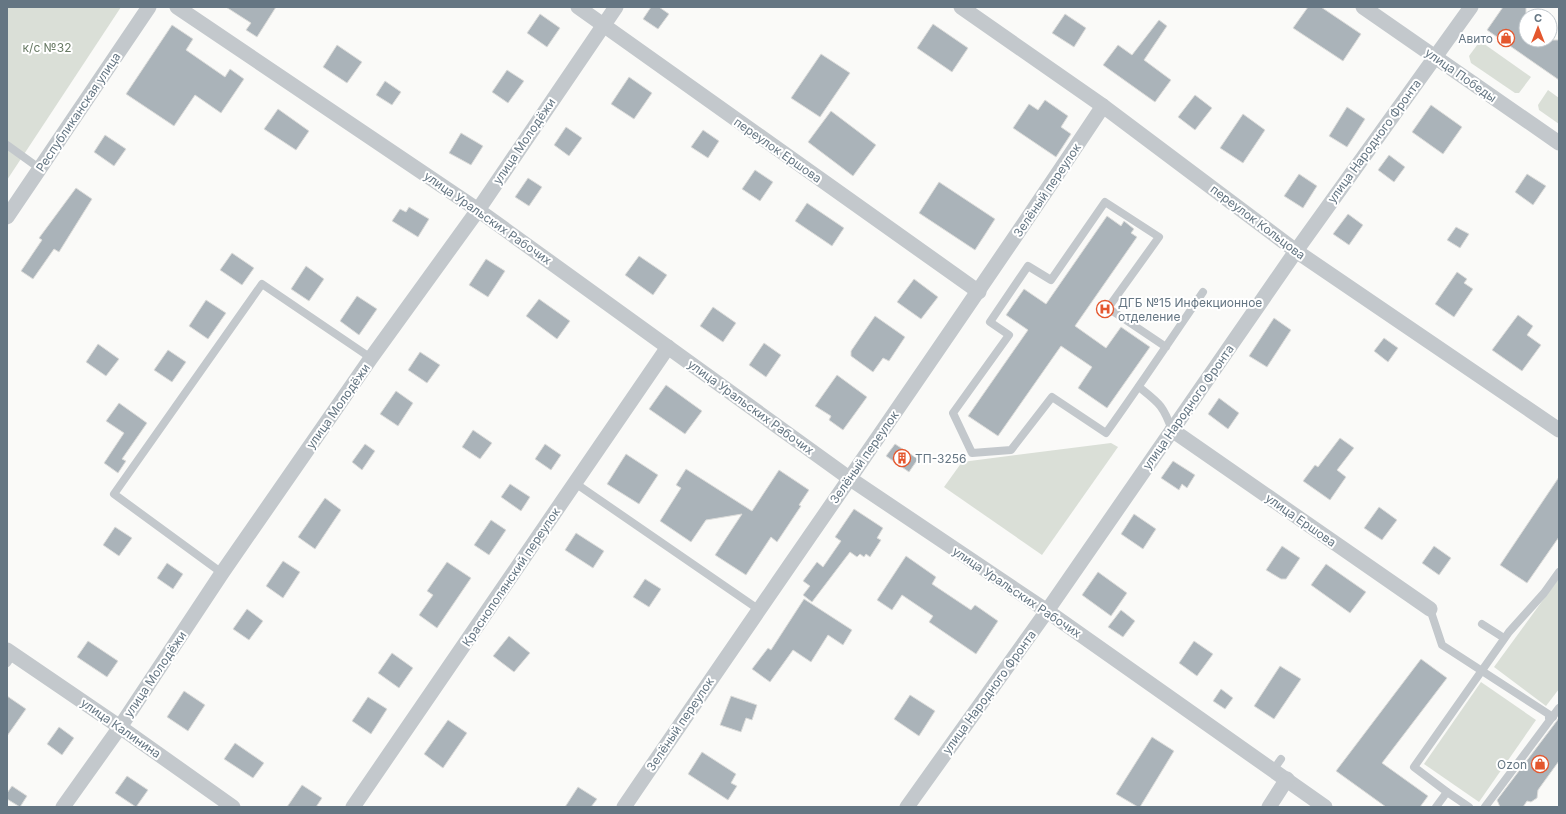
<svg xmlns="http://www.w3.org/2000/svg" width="1566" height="814" font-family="Inter,sans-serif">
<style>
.green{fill:#dadfd7}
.building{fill:#aab3b9;stroke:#dcdcda}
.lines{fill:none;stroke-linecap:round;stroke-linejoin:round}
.service{stroke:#c3c8cc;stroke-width:8}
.minor{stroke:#c3c8cc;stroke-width:15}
.labels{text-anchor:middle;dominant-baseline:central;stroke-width:4;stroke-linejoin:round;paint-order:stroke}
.poi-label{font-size:12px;fill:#657683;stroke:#fff;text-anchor:end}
.park-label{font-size:12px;fill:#687a64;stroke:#fff}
.street-label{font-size:12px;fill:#657683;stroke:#fff}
</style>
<rect width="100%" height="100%" fill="#fafaf8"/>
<!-- green -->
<g class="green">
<path d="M7 7H121L7 180Z"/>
<path d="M1480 41 1531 77 1519 93H1515L1471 63 1469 56Z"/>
<path d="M1548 90 1559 98V124L1539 110 1538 105Z"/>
<path d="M1111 443 1118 447 1042 555 944 487 962 462Z"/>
<path d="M1559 578V689L1546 706 1494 667Z"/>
<path d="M1481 682 1536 720 1479 802 1424 764Z"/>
</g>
<!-- building -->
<g class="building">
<path d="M226 7H276L257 37 246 30 251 23Z"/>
<path d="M651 7H659L669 14 658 29 643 19Z"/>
<path d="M1308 7H1321L1361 34 1343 61 1293 28Z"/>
<path d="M1503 7H1526V40H1559V80L1487 30Z"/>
<path d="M540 14 560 28 547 47 527 33Z"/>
<path d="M1065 14 1086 28 1074 47 1052 33Z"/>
<path d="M1159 20 1167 26 1144 60 1171 80 1155 102 1103 65 1118 45 1132 55Z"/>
<path d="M933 24 968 48 952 72 917 48Z"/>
<path d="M172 25 193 39 186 50 225 77 230 69 244 79 221 113 195 95 174 126 126 94Z"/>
<path d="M337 45 362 62 347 83 323 67Z"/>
<path d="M821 54 850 73 820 117 791 98Z"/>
<path d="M507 70 524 81 508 103 492 92Z"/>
<path d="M629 77 652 93 634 119 611 104Z"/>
<path d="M385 81 401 92 392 105 376 95Z"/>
<path d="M1195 95 1212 108 1195 130 1178 117Z"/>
<path d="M1045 100 1068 116 1061 127 1071 134 1056 157 1013 128 1029 104 1038 110Z"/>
<path d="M1431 105 1462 127 1443 154 1412 132Z"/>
<path d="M1347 107 1365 119 1347 147 1329 136Z"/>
<path d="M278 109 309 131 296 150 264 129Z"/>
<path d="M831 111 876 145 853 176 808 142Z"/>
<path d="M1243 114 1265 130 1243 163 1220 148Z"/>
<path d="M566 127 582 138 569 156 554 145Z"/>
<path d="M703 130 719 141 708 158 691 147Z"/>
<path d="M461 133 483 146 471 165 449 153Z"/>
<path d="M105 135 126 149 114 166 94 152Z"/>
<path d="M1389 155 1405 167 1394 182 1378 170Z"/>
<path d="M755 170 773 182 760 201 742 189Z"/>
<path d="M1299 174 1317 186 1303 208 1284 196Z"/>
<path d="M1527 174 1546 186 1533 205 1515 192Z"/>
<path d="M528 178 542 187 529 206 515 197Z"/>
<path d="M939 182 995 219 975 250 919 213Z"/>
<path d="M76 188 92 199 59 252 54 249 33 279 21 271 42 240 39 238Z"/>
<path d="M807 203 844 228 832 246 795 221Z"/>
<path d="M409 207 429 219 418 237 392 221 400 209 406 212Z"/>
<path d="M1348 214 1363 225 1349 245 1333 234Z"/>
<path d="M1107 216 1121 226 1124 221 1134 229 1131 233 1137 237 1075 326 1106 348 1121 327 1150 347 1107 408 1078 388 1092 367 1061 346 998 436 968 416 1028 330 1006 315 1024 289 1046 304Z"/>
<path d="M1456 227 1469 234 1460 248 1447 240Z"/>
<path d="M232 253 254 268 242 285 220 270Z"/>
<path d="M639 256 667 275 653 295 625 275Z"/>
<path d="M486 259 505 271 488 297 469 285Z"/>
<path d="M306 266 324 279 309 301 291 289Z"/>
<path d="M1457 272 1467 279 1464 283 1473 289 1454 317 1435 304Z"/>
<path d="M914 279 938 297 921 319 897 302Z"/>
<path d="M357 296 377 309 359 335 340 321Z"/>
<path d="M539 299 570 321 557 339 526 316Z"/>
<path d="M206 300 226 313 208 339 189 326Z"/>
<path d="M713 307 736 323 723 342 700 326Z"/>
<path d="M1518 315 1533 326 1527 335 1541 345 1522 371 1492 350Z"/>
<path d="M875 316 905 337 889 361 883 358 873 372 851 356V351Z"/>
<path d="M1274 318 1291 330 1267 367 1249 356Z"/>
<path d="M1384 338 1398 348 1388 362 1374 351Z"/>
<path d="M764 343 781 355 766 377 749 365Z"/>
<path d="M98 344 119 359 106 376 86 362Z"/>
<path d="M168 350 186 362 172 382 154 370Z"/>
<path d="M420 352 440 365 427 383 408 370Z"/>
<path d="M837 375 867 397 843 430 829 420 831 416 815 406Z"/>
<path d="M666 385 702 411 685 434 649 409Z"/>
<path d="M396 391 413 403 398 426 380 414Z"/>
<path d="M1219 398 1239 413 1228 429 1208 414Z"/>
<path d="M119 403 147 423 122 459 126 461 118 473 104 463 124 433 106 421Z"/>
<path d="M473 430 492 443 480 459 462 447Z"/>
<path d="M1340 438 1354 448 1337 470 1346 477 1330 500 1303 481 1315 465 1318 467Z"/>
<path d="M365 444 375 451 362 470 352 462Z"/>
<path d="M545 444 561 455 551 470 535 459Z"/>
<path d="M895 444 918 459 909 472 886 456Z"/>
<path d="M626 454 658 475 639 504 607 484Z"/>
<path d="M1173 461 1195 475 1187 488 1182 484 1179 490 1161 478Z"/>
<path d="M686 469 752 511 779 470 809 490 799 505 801 506 777 542 771 537 746 575 715 555 742 514 706 520 691 542 660 521 681 488 676 485Z"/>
<path d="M1559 477V537L1527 583 1500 565Z"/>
<path d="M510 484 530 497 521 511 501 497Z"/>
<path d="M325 498 341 510 315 549 298 537Z"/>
<path d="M1379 507 1397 520 1382 540 1364 528Z"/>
<path d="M854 509 883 528 877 538 881 540 870 557 866 554 864 557 860 554 857 557 850 552 812 602 803 595 810 586 803 581 817 562 823 567 841 541 835 537Z"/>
<path d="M1134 514 1156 529 1143 549 1121 534Z"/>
<path d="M491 520 506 530 489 555 474 545Z"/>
<path d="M115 527 132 538 119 556 103 545Z"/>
<path d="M576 533 604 551 593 568 565 550Z"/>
<path d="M1282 546 1300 558 1286 579H1281L1266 570Z"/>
<path d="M1434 546 1451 558 1439 575 1422 563Z"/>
<path d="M906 556 936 577 932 584 971 610 975 605 998 621 976 654 929 622 933 616 902 595 892 610 877 600Z"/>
<path d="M283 561 300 572 283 598 266 586Z"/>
<path d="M447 562 471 578 437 628 419 615 433 595 427 591Z"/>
<path d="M167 563 183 574 173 589 157 578Z"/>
<path d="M1326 564 1366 592 1350 613 1311 585Z"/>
<path d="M1098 572 1127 593 1111 616 1082 595Z"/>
<path d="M645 579 661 589 649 607 633 597Z"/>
<path d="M804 599 852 630 843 645 828 635 811 662 793 650 770 682 752 669 768 648 771 650Z"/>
<path d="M247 609 263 621 249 640 233 629Z"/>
<path d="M1121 610 1135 621 1123 637 1108 627Z"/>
<path d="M509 636 530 653 514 672 493 656Z"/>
<path d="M88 641 118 661 107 677 77 657Z"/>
<path d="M1194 641 1213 654 1197 676 1179 663Z"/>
<path d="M392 653 413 668 399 688 378 673Z"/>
<path d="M1421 659 1447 678 1382 763 1428 796 1420 807H1386L1336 771Z"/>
<path d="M1280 666 1301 679 1274 719 1254 706Z"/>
<path d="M1221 689 1233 698 1225 709 1213 701Z"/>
<path d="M184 691 205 705 188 731 167 717Z"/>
<path d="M910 695 935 711 919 736 894 719Z"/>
<path d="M7 696 26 709 7 736Z"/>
<path d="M731 696 757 705 752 720 746 718 741 732 720 725Z"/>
<path d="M368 697 387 709 371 734 352 721Z"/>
<path d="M1559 718V761L1538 790 1537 798 1531 802 1527 801 1523 807H1500L1497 800Z"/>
<path d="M448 720 467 733 443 768 424 754Z"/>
<path d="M59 727 74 738 62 755 47 744Z"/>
<path d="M1152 737 1174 751 1140 807H1138L1116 794Z"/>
<path d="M235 743 264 763 253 778 224 759Z"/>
<path d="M702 752 736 774 731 783 737 786 728 800 688 774Z"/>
<path d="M127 776 148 790 136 807 115 793Z"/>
<path d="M302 785 322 798 316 807H287Z"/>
<path d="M12 786 27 796 20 807 7 799V793Z"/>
<path d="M578 787 597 799 591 807H565Z"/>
</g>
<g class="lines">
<!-- service -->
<g class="service">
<path d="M7 145 39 168"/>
<path d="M1166 347 1108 308 1159 237 1105 202 1051 280 1028 266 990 322 1009 335 953 413 972 453 1011 450 1052 397 1106 433C1139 387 1171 339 1203 292"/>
<path d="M1139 387C1159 403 1163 405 1172 430"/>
<path d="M575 483 758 609"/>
<path d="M222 573 114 494 262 284 371 358"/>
<path d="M1430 609 1442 645 1553 717 1549 718"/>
<path d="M1482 624 1504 638"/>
<path d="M7 663 13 654"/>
<path d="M1274 769 1281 759"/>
<path d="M1447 792 1469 807"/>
<path d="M1436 807 1447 792 1414 767 1509 632 1544 593 1559 572"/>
<path d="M1485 807 1559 708"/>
</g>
<!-- minor -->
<g class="minor">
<path d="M177 7 478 210 849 478 1047 611 1325 807"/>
<path d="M578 7 979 292"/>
<path d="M961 7 1103 106 1296 251 1559 430"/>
<path d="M1363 7 1559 143"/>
<path d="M7 217 149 7"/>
<path d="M1172 430 1430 609"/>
<path d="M7 650 120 727 233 807"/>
<path d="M63 807 120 727 222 573 371 358 478 210 616 7"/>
<path d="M353 807 668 347"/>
<path d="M624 807C783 573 946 342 1103 106"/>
<path d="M907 807 1047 611 1296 251 1471 7"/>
<path d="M1269 807 1287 779"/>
</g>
</g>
<!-- icons -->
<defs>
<g id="shop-ring" transform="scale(0.9)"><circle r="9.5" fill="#fff" stroke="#e4572e" stroke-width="1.5"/><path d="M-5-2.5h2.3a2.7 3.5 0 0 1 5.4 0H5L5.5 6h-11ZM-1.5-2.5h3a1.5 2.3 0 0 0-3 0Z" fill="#e4572e"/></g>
<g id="hospital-ring" transform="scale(0.9)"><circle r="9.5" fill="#fff" stroke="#e4572e" stroke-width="1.5"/><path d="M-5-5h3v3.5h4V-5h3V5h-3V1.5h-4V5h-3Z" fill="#e4572e"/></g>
<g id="building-ring" transform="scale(0.9)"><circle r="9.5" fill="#fff" stroke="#e4572e" stroke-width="1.5"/><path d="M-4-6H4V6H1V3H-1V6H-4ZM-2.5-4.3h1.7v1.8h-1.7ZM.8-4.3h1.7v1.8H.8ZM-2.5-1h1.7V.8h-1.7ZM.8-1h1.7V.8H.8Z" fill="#e4572e"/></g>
</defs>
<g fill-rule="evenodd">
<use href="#shop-ring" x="1506" y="38"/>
<use href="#hospital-ring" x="1105" y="309"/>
<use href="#building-ring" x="902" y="458"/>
<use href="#shop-ring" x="1540" y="764"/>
</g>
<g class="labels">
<!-- poi labels -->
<g class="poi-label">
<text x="1493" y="38">Авито</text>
<text x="1118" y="302" text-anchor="start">ДГБ №15 Инфекционное<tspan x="1118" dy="14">отделение</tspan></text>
<text x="915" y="458" text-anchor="start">ТП-3256</text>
<text x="1527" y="764">Ozon</text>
</g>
<!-- park labels -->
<g class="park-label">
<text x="47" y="47">к/с №32</text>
</g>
<!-- street labels -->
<g class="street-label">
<text transform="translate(1461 75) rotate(35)">улица Победы</text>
<text transform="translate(78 112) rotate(-56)">Республиканская улица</text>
<text transform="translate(524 141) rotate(-56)">улица Молодёжи</text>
<text transform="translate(1374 141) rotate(-54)">улица Народного Фронта</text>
<text transform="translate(778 150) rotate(35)">переулок Ершова</text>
<text transform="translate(1047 190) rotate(-56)">Зелёный переулок</text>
<text transform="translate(488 218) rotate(35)">улица Уральских Рабочих</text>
<text transform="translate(1258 222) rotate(37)">переулок Кольцова</text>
<text transform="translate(338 406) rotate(-55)">улица Молодёжи</text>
<text transform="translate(751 407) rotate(36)">улица Уральских Рабочих</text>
<text transform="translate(1188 407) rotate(-55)">улица Народного Фронта</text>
<text transform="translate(864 457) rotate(-55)">Зелёный переулок</text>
<text transform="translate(1301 520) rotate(35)">улица Ершова</text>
<text transform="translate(511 577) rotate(-56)">Краснополянский переулок</text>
<text transform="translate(1017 592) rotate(34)">улица Уральских Рабочих</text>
<text transform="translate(155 674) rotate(-56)">улица Молодёжи</text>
<text transform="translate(989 692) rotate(-54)">улица Народного Фронта</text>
<text transform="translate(680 724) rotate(-56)">Зелёный переулок</text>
<text transform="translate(121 728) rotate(35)">улица Калинина</text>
</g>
</g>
<!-- border -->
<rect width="1566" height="814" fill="none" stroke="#657683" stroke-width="16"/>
<!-- north arrow -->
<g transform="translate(1538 28)"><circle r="19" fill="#ffffff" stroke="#c1c8cd"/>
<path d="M0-3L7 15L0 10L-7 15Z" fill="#e4572e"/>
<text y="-6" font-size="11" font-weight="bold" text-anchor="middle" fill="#657683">С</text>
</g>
</svg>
